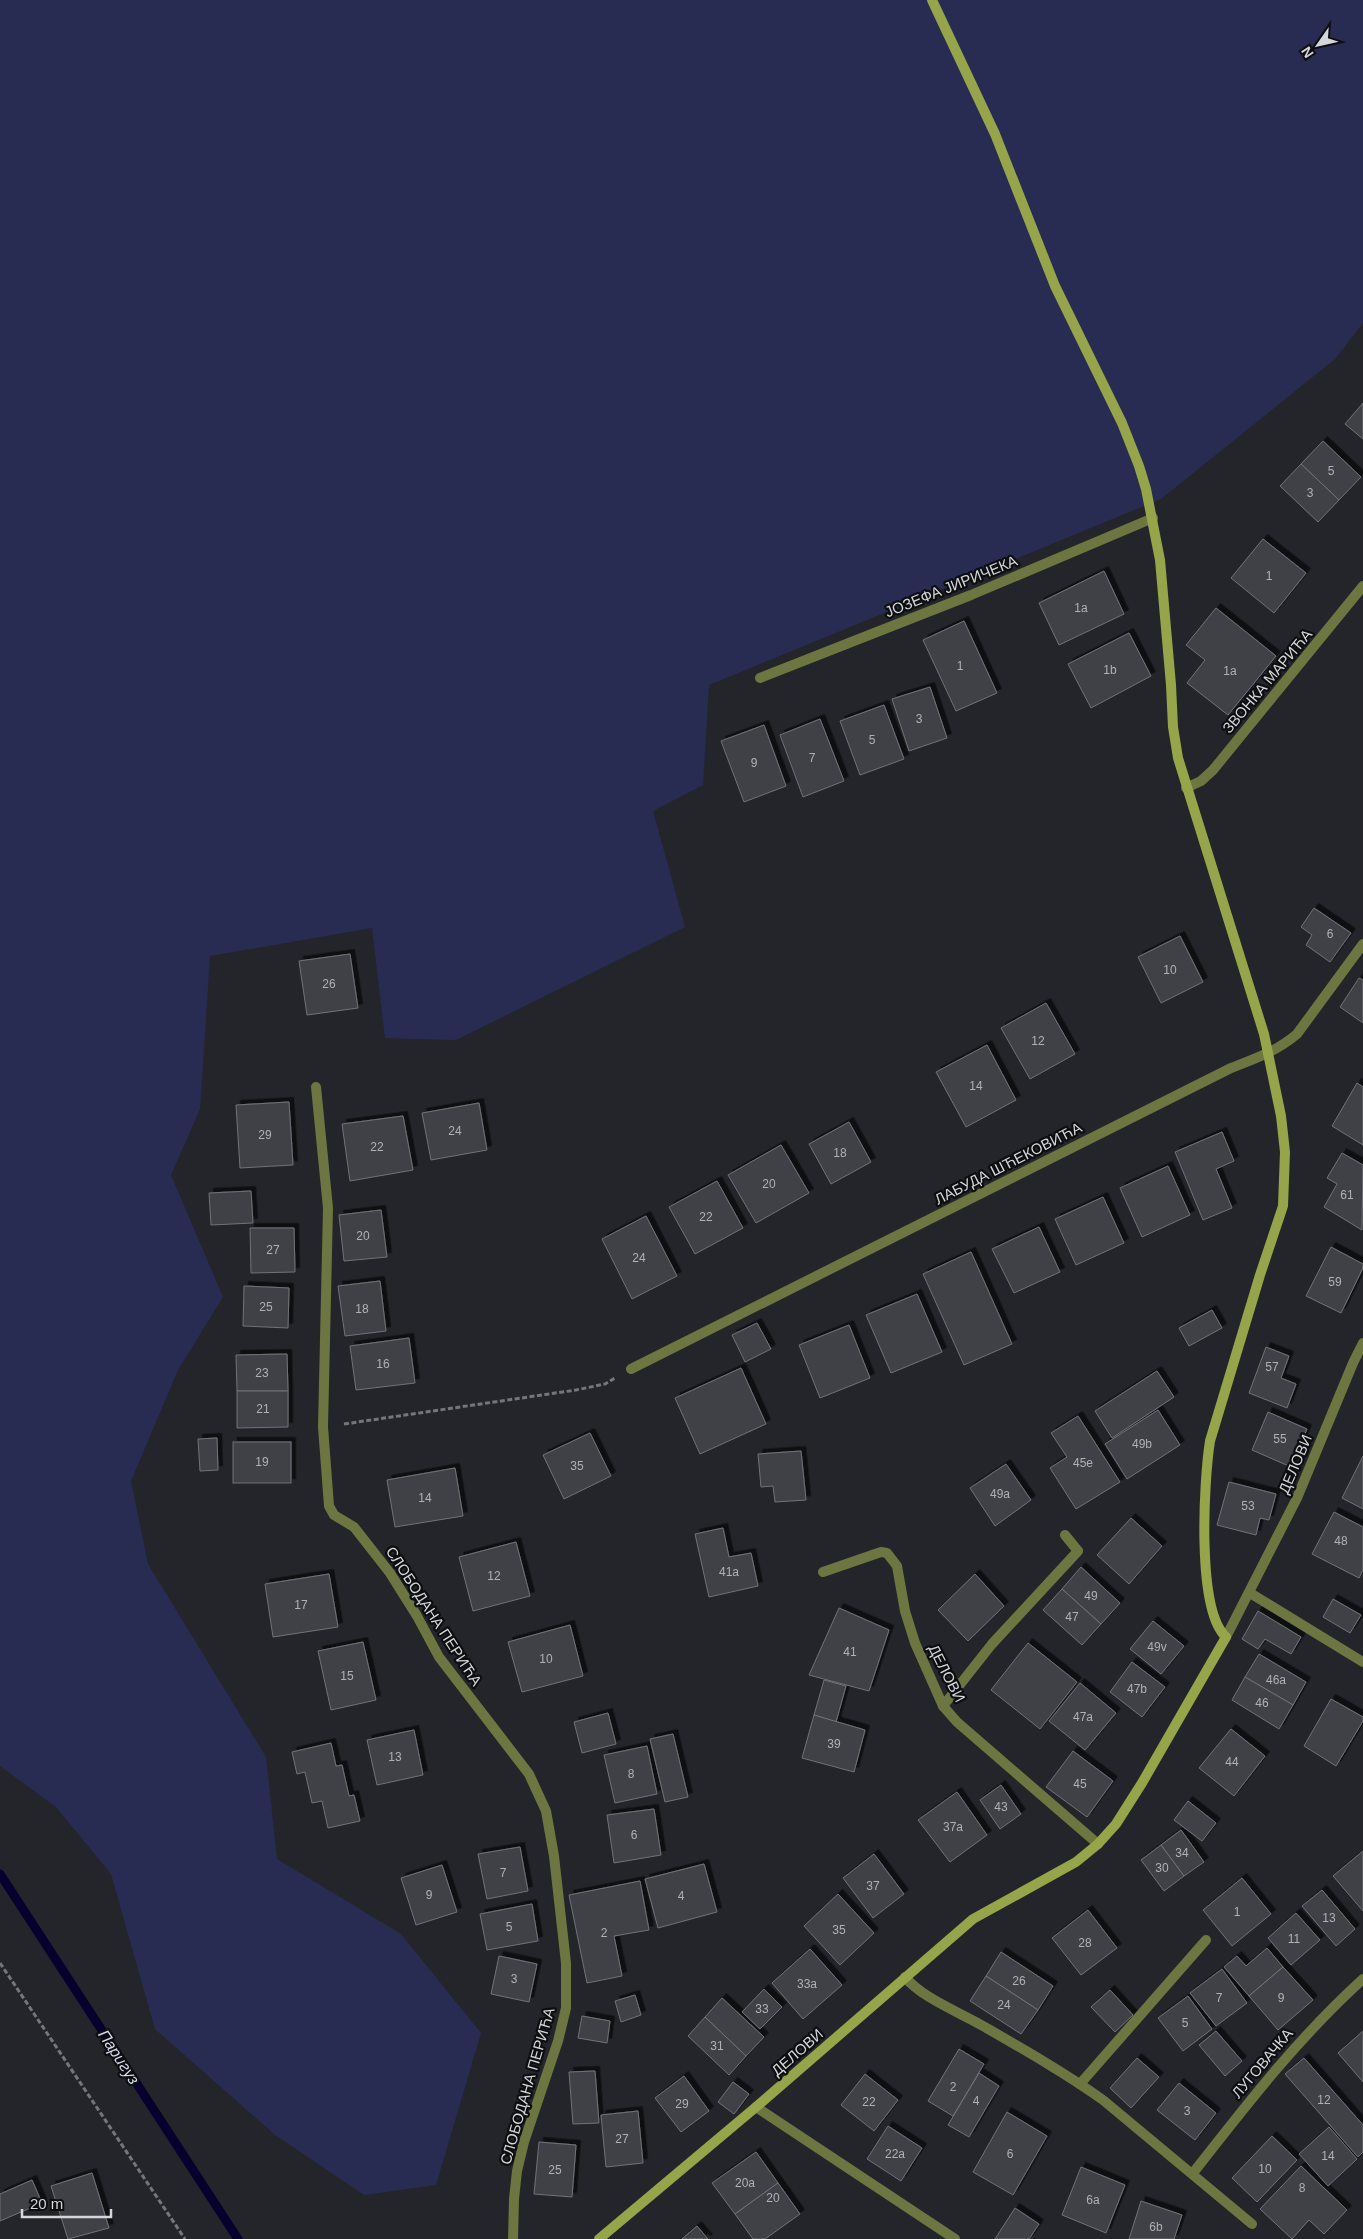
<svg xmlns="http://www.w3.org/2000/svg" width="1363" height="2239" font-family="Arial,sans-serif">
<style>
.green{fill:#282c53}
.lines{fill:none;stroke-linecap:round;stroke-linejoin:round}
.stream{stroke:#07002e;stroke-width:9}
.building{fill:#404147;stroke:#717279;filter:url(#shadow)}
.path{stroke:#75767a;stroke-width:3;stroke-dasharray:5 2.5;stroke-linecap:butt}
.lane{stroke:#6d7640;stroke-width:10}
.street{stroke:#6d7640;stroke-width:10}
.secondary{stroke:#96a44a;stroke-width:10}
.labels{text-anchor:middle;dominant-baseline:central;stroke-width:4.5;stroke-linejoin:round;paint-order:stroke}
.number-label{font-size:12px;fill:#b0b1b5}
.street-label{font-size:15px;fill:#d5d6da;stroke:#0d0e10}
.water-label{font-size:16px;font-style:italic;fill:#d7dbef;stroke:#0d0e10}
</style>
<defs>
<filter id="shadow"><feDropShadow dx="4.5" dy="-4.5" stdDeviation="0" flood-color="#0009"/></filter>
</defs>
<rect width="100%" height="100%" fill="#24252a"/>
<!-- green -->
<path class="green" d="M0 0H1363V323L1335 359 1161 499 709 685 703 785 653 811 685 927 456 1040 385 1038 372 928 210 956 200 1109 171 1175 223 1297 178 1370 131 1481 148 1564 266 1757 277 1859 401 1934 481 2033 436 2185 364 2195 274 2134 155 2029 111 1874 56 1807 0 1766Z"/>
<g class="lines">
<!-- stream -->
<path class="stream" d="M0 1874 238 2239"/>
</g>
<!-- building -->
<g class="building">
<path d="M1363 403V439L1345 424Z"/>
<path d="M1323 441 1361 477 1339 500 1301 464Z"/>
<path d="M1301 464 1339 500 1318 522 1280 486Z"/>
<path d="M1263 539 1306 573 1274 613 1231 578Z"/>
<path d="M1104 571 1124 614 1059 645 1039 603Z"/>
<path d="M1216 608 1276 656 1228 715 1187 683 1205 660 1186 645Z"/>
<path d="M964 621 997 693 956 711 923 640Z"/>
<path d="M1129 633 1151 676 1091 708 1068 664Z"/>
<path d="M930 687 947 738 909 751 892 699Z"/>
<path d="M884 705 904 759 860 775 840 721Z"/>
<path d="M820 719 844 781 803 797 780 735Z"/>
<path d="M764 725 786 786 744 802 721 741Z"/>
<path d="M1314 908 1351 933 1330 962 1306 945 1312 935 1301 927Z"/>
<path d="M1180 936 1203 982 1161 1003 1138 957Z"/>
<path d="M350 954 358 1008 307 1015 299 961Z"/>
<path d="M1359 978 1363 980V1023L1340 1007Z"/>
<path d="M1046 1003 1075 1054 1030 1079 1001 1028Z"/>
<path d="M987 1045 1016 1100 966 1127 936 1072Z"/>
<path d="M1357 1083 1363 1087V1145L1332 1126Z"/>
<path d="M289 1102 293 1165 240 1168 236 1105Z"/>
<path d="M479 1103 487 1150 431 1160 422 1113Z"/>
<path d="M403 1116 413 1170 350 1181 342 1124Z"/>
<path d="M849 1122 871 1162 831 1184 809 1144Z"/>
<path d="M1222 1132 1234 1161 1216 1169 1232 1208 1203 1220 1175 1152Z"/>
<path d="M781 1145 809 1193 756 1223 728 1175Z"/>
<path d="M1342 1153 1363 1165 1362 1230 1324 1207 1337 1184 1327 1178Z"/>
<path d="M1168 1166 1190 1215 1142 1237 1120 1188Z"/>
<path d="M717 1181 743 1228 695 1254 669 1207Z"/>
<path d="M251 1191 253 1223 211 1225 209 1193Z"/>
<path d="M1103 1197 1124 1243 1076 1265 1055 1219Z"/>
<path d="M381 1210 387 1257 344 1261 339 1215Z"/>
<path d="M646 1216 677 1276 632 1299 602 1239Z"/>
<path d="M1039 1227 1060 1272 1014 1293 992 1249Z"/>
<path d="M250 1228H294L295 1272 251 1273Z"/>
<path d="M1331 1247 1363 1264V1268L1341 1313 1306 1296Z"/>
<path d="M971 1252 1012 1344 964 1365 923 1274Z"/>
<path d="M380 1281 386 1331 345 1336 338 1286Z"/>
<path d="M244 1286 289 1288 288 1328 243 1326Z"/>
<path d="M917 1294 942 1352 891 1373 866 1315Z"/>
<path d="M1212 1310 1222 1328 1189 1346 1179 1328Z"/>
<path d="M757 1323 771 1349 745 1362 732 1335Z"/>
<path d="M849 1325 870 1378 820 1398 799 1345Z"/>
<path d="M409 1338 415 1383 356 1390 350 1346Z"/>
<path d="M1266 1347 1289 1356 1281 1378 1296 1384 1287 1408 1249 1393Z"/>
<path d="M287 1354 288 1391H237L236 1355Z"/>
<path d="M741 1368 766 1424 700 1454 675 1398Z"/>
<path d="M1157 1371 1174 1397 1112 1438 1095 1411Z"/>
<path d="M237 1391H288V1427L237 1428Z"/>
<path d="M1158 1410 1180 1445 1127 1479 1105 1444Z"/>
<path d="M1268 1412 1307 1429 1291 1467 1252 1450Z"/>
<path d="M1078 1416 1120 1482 1076 1509 1050 1468 1067 1457 1051 1433Z"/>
<path d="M590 1433 611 1476 564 1499 543 1455Z"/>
<path d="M217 1438 218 1470 200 1471 198 1439Z"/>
<rect x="233" y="1442" width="58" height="41"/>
<path d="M801 1451 806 1500 775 1502 773 1486 761 1487 758 1454Z"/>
<path d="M1363 1456V1509L1342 1498Z"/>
<path d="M1006 1464 1031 1500 995 1526 970 1488Z"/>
<path d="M455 1468 463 1516 395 1527 387 1480Z"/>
<path d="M1229 1482 1276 1494 1269 1520 1260 1518 1256 1535 1217 1525Z"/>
<path d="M1334 1512 1363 1527V1570L1359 1578 1312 1554Z"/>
<path d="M1131 1518 1162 1546 1129 1584 1097 1555Z"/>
<path d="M723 1528 729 1557 751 1553 758 1586 709 1597 695 1534Z"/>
<path d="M516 1542 530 1596 473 1611 459 1557Z"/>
<path d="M1081 1567 1120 1603 1101 1624 1062 1589Z"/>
<path d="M329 1574 338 1627 273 1637 265 1584Z"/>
<path d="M975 1574 1004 1606 968 1641 938 1610Z"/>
<path d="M1062 1589 1101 1624 1082 1645 1043 1610Z"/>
<path d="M1333 1599 1361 1615 1350 1633 1323 1617Z"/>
<path d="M839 1608 889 1630 869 1691 809 1675Z"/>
<path d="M1258 1611 1301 1637 1291 1654 1265 1639 1258 1649 1242 1639Z"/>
<path d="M1153 1621 1184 1646 1161 1674 1130 1649Z"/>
<path d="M570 1625 583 1676 522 1692 508 1642Z"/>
<path d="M363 1642 376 1700 331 1710 318 1651Z"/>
<path d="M1028 1643 1077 1682 1040 1729 991 1690Z"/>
<path d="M1259 1654 1306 1682 1293 1705 1245 1677Z"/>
<path d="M1132 1662 1165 1687 1142 1717 1110 1692Z"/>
<path d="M1245 1677 1293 1705 1279 1729 1232 1700Z"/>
<path d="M824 1680 846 1686 836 1722 814 1715Z"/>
<path d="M1080 1683 1116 1713 1085 1750 1049 1721Z"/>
<path d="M1331 1699 1363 1717V1721L1336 1766 1304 1746Z"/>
<path d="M608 1713 616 1744 582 1753 574 1722Z"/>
<path d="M814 1715 865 1730 854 1772 802 1758Z"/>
<path d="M1231 1729 1265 1756 1234 1796 1199 1768Z"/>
<path d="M414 1730 423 1775 377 1785 367 1740Z"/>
<path d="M673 1734 688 1797 665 1802 650 1739Z"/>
<path d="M331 1743 336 1766 342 1765 349 1796 354 1795 360 1821 328 1828 322 1801 312 1803 305 1772 297 1774 292 1752Z"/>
<path d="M647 1746 657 1794 615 1803 604 1755Z"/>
<path d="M1073 1751 1113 1781 1087 1817 1046 1787Z"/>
<path d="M1001 1785 1021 1814 1000 1829 980 1800Z"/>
<path d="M957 1792 987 1835 950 1862 918 1820Z"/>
<path d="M1188 1801 1216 1823 1202 1841 1174 1820Z"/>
<path d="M654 1809 661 1855 614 1863 607 1815Z"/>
<path d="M1181 1830 1204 1862 1184 1876 1161 1845Z"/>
<path d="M1161 1845 1184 1876 1164 1891 1141 1860Z"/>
<path d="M520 1847 528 1891 487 1899 478 1854Z"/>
<path d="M1363 1851V1911L1333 1876Z"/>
<path d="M874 1854 904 1894 873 1918 843 1878Z"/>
<path d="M704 1864 717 1912 658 1928 645 1879Z"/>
<path d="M442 1865 457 1912 416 1925 401 1878Z"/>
<path d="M1242 1878 1271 1914 1232 1946 1203 1910Z"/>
<path d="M640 1881 649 1930 614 1936 622 1976 587 1983 569 1895Z"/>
<path d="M1322 1890 1355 1929 1336 1946 1302 1906Z"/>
<path d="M838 1894 874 1933 840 1965 804 1926Z"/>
<path d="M532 1904 538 1941 487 1950 480 1914Z"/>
<path d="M1088 1910 1117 1948 1081 1975 1052 1938Z"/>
<path d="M1296 1913 1320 1940 1291 1965 1268 1938Z"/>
<path d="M1267 1948 1283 1967 1249 1996 1224 1967 1237 1956 1246 1966Z"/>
<path d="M810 1949 842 1985 803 2019 772 1983Z"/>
<path d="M1001 1952 1053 1986 1038 2010 986 1976Z"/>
<path d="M499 1956 537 1964 529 2002 491 1994Z"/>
<path d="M1283 1967 1313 2000 1278 2030 1249 1996Z"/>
<path d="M1222 1969 1247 2003 1216 2026 1190 1993Z"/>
<path d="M986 1976 1038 2010 1021 2034 970 2001Z"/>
<path d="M764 1989 782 2007 760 2029 742 2012Z"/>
<path d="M1110 1990 1133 2015 1115 2032 1091 2007Z"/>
<path d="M635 1995 641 2015 621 2022 615 2001Z"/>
<path d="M1188 1996 1212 2029 1183 2051 1158 2018Z"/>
<path d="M722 1998 764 2037 746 2056 705 2017Z"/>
<path d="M582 2016 610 2021 607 2043 578 2038Z"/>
<path d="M705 2017 746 2056 729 2075 688 2036Z"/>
<path d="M1216 2031 1242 2061 1225 2076 1199 2045Z"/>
<path d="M1363 2031V2082L1338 2053Z"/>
<path d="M959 2049 984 2064 953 2116 928 2101Z"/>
<path d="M1137 2058 1159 2077 1131 2108 1110 2088Z"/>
<path d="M1304 2058 1363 2125V2152L1358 2157 1285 2074Z"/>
<path d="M595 2071 599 2123 573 2124 569 2072Z"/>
<path d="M979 2073 999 2086 969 2137 948 2125Z"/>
<path d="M865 2074 898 2100 874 2131 841 2105Z"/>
<path d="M684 2076 709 2111 681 2132 655 2098Z"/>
<path d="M733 2082 749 2094 734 2114 718 2102Z"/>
<path d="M1179 2083 1216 2113 1195 2140 1157 2110Z"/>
<path d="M638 2111 643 2163 606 2167 601 2115Z"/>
<path d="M1007 2112 1047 2136 1013 2195 973 2172Z"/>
<path d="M888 2126 922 2148 901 2181 867 2159Z"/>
<path d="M1329 2127 1357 2159 1328 2186 1299 2154Z"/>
<path d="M1272 2136 1297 2160 1257 2202 1232 2178Z"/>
<path d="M539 2142 576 2145 572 2197 534 2194Z"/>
<path d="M756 2152 778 2183 735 2214 712 2183Z"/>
<path d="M1301 2166 1347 2210 1324 2234 1309 2220 1292 2239 1260 2209Z"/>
<path d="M1081 2167 1125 2185 1106 2233 1062 2215Z"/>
<path d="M92 2173 109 2228 68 2239 51 2186Z"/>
<path d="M32 2180 42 2203 0 2221V2194Z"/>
<path d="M778 2183 800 2214 765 2239H753L735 2214Z"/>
<path d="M1141 2201 1182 2215 1174 2239H1129Z"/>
<path d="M1015 2208 1039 2224 1029 2239H995Z"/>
<path d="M697 2226 708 2239H682Z"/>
</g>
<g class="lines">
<!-- path -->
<g class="path">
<path d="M344 1424 576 1390 605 1384 615 1378"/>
<path d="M0 1963 185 2239"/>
</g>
<!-- lane -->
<g class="lane">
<path d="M1250 1593 1363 1662"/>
<path d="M943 1706 992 1644 1078 1551 1065 1535"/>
<path d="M1080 2084 1206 1940"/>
<path d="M756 2107 955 2239"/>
</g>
<!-- street -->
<g class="street">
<path d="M760 678 971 595 1153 518"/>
<path d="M1186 788 1201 781 1213 770 1363 586"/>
<path d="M316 1087 328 1208 323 1427 329 1506 334 1515 354 1527 390 1573 417 1616 439 1657 529 1774 546 1811 554 1856 566 1963V2008L558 2041 524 2142 517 2171 514 2199 513 2239"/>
<path d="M631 1369 1231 1068C1255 1059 1277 1051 1297 1034L1363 944"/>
<path d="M823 1572 881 1552 887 1553 897 1566 905 1611 915 1643 943 1706 957 1722 1098 1844"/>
<path d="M1226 1637 1297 1498 1353 1363 1363 1343"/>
<path d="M905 1977C922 1998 959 2012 983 2026 1023 2049 1065 2073 1103 2100L1252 2224"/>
<path d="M1193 2173C1247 2104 1297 2039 1363 1979"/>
</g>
<!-- secondary -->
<path class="secondary" d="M599 2239 756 2107 973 1919 1076 1862 1098 1844 1116 1824 1142 1783 1226 1637C1196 1610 1204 1479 1210 1441L1260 1275 1283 1206 1285 1152 1281 1116 1264 1034 1178 758 1173 727 1171 685 1160 560 1146 489 1139 466 1122 423 1055 286 995 134 932 0"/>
</g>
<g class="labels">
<!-- number labels -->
<g class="number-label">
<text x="1331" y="471">5</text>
<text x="1310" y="493">3</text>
<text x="1269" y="576">1</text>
<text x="1081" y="608">1a</text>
<text x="960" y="666">1</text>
<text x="1110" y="670">1b</text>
<text x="1230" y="671">1a</text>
<text x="919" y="719">3</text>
<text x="872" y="740">5</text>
<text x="812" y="758">7</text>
<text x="754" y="763">9</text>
<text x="1330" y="934">6</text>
<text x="1170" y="970">10</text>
<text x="329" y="984">26</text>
<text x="1038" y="1041">12</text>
<text x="976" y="1086">14</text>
<text x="455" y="1131">24</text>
<text x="265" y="1135">29</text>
<text x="377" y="1147">22</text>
<text x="840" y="1153">18</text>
<text x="769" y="1184">20</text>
<text x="1347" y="1195">61</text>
<text x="706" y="1217">22</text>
<text x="363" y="1236">20</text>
<text x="273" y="1250">27</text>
<text x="639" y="1258">24</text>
<text x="1335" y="1282">59</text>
<text x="266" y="1307">25</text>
<text x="362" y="1309">18</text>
<text x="383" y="1364">16</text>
<text x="1272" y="1367">57</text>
<text x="262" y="1373">23</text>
<text x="263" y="1409">21</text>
<text x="1280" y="1439">55</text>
<text x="1142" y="1444">49b</text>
<text x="262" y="1462">19</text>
<text x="1083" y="1463">45e</text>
<text x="577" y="1466">35</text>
<text x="1000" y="1494">49a</text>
<text x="425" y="1498">14</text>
<text x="1248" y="1506">53</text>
<text x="1341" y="1541">48</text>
<text x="729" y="1572">41a</text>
<text x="494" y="1576">12</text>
<text x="1091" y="1596">49</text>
<text x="301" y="1605">17</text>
<text x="1072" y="1617">47</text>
<text x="1157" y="1647">49v</text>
<text x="850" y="1652">41</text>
<text x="546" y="1659">10</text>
<text x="347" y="1676">15</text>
<text x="1276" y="1680">46a</text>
<text x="1137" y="1689">47b</text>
<text x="1262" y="1703">46</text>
<text x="1083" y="1717">47a</text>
<text x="834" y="1744">39</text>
<text x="395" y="1757">13</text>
<text x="1232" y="1762">44</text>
<text x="631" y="1774">8</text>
<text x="1080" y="1784">45</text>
<text x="1001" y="1807">43</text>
<text x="953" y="1827">37a</text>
<text x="634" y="1835">6</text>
<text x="1182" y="1853">34</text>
<text x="1162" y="1868">30</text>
<text x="503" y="1873">7</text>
<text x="873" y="1886">37</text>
<text x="429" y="1895">9</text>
<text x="681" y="1896">4</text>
<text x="1237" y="1912">1</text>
<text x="1329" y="1918">13</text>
<text x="509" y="1927">5</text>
<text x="839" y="1930">35</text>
<text x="604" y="1933">2</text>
<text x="1294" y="1939">11</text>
<text x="1085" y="1943">28</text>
<text x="514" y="1979">3</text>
<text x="1019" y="1981">26</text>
<text x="807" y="1984">33a</text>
<text x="1219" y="1998">7</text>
<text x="1281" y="1998">9</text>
<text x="1004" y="2005">24</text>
<text x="762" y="2009">33</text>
<text x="1185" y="2023">5</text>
<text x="717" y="2046">31</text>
<text x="953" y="2087">2</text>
<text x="1324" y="2100">12</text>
<text x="976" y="2101">4</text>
<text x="869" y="2102">22</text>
<text x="682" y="2104">29</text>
<text x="1187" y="2111">3</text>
<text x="622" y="2139">27</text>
<text x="895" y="2154">22a</text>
<text x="1010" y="2154">6</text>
<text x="1328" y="2156">14</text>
<text x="1265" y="2169">10</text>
<text x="555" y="2170">25</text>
<text x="745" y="2183">20a</text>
<text x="1302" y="2188">8</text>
<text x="773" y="2198">20</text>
<text x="1093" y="2200">6a</text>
<text x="1156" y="2227">6b</text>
</g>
<!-- street labels -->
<g class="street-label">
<text transform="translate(951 586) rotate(-22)">ЈОЗЕФА ЈИРИЧЕКА</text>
<text transform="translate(1267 681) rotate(-50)">ЗВОНКА МАРИЋА</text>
<text transform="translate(1008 1163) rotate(-27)">ЛАБУДА ШЋЕКОВИЋА</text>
<text transform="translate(1295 1464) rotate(-67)">ДЕЛОВИ</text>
<text transform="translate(434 1616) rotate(57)">СЛОБОДАНА ПЕРИЋА</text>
<text transform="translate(947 1673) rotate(63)">ДЕЛОВИ</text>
<text transform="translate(797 2052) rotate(-41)">ДЕЛОВИ</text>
<text transform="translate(1262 2063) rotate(-50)">ЛУГОВАЧКА</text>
<text transform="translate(527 2086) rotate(-74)">СЛОБОДАНА ПЕРИЋА</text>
</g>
<!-- water labels -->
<g class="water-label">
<text transform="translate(119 2057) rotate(57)">Паригуз</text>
</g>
</g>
<!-- north arrow -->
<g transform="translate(1318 45) rotate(236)" stroke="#0d0e10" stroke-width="4" paint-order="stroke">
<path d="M0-4L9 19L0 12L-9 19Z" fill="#d5d6da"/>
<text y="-8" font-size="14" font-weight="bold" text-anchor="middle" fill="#d5d6da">N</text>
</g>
<!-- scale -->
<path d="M22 2209v8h89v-8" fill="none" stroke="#d5d6da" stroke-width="2.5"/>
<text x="30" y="2209" font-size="15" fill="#d5d6da" stroke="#0d0e10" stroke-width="4" paint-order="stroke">20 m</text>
</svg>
